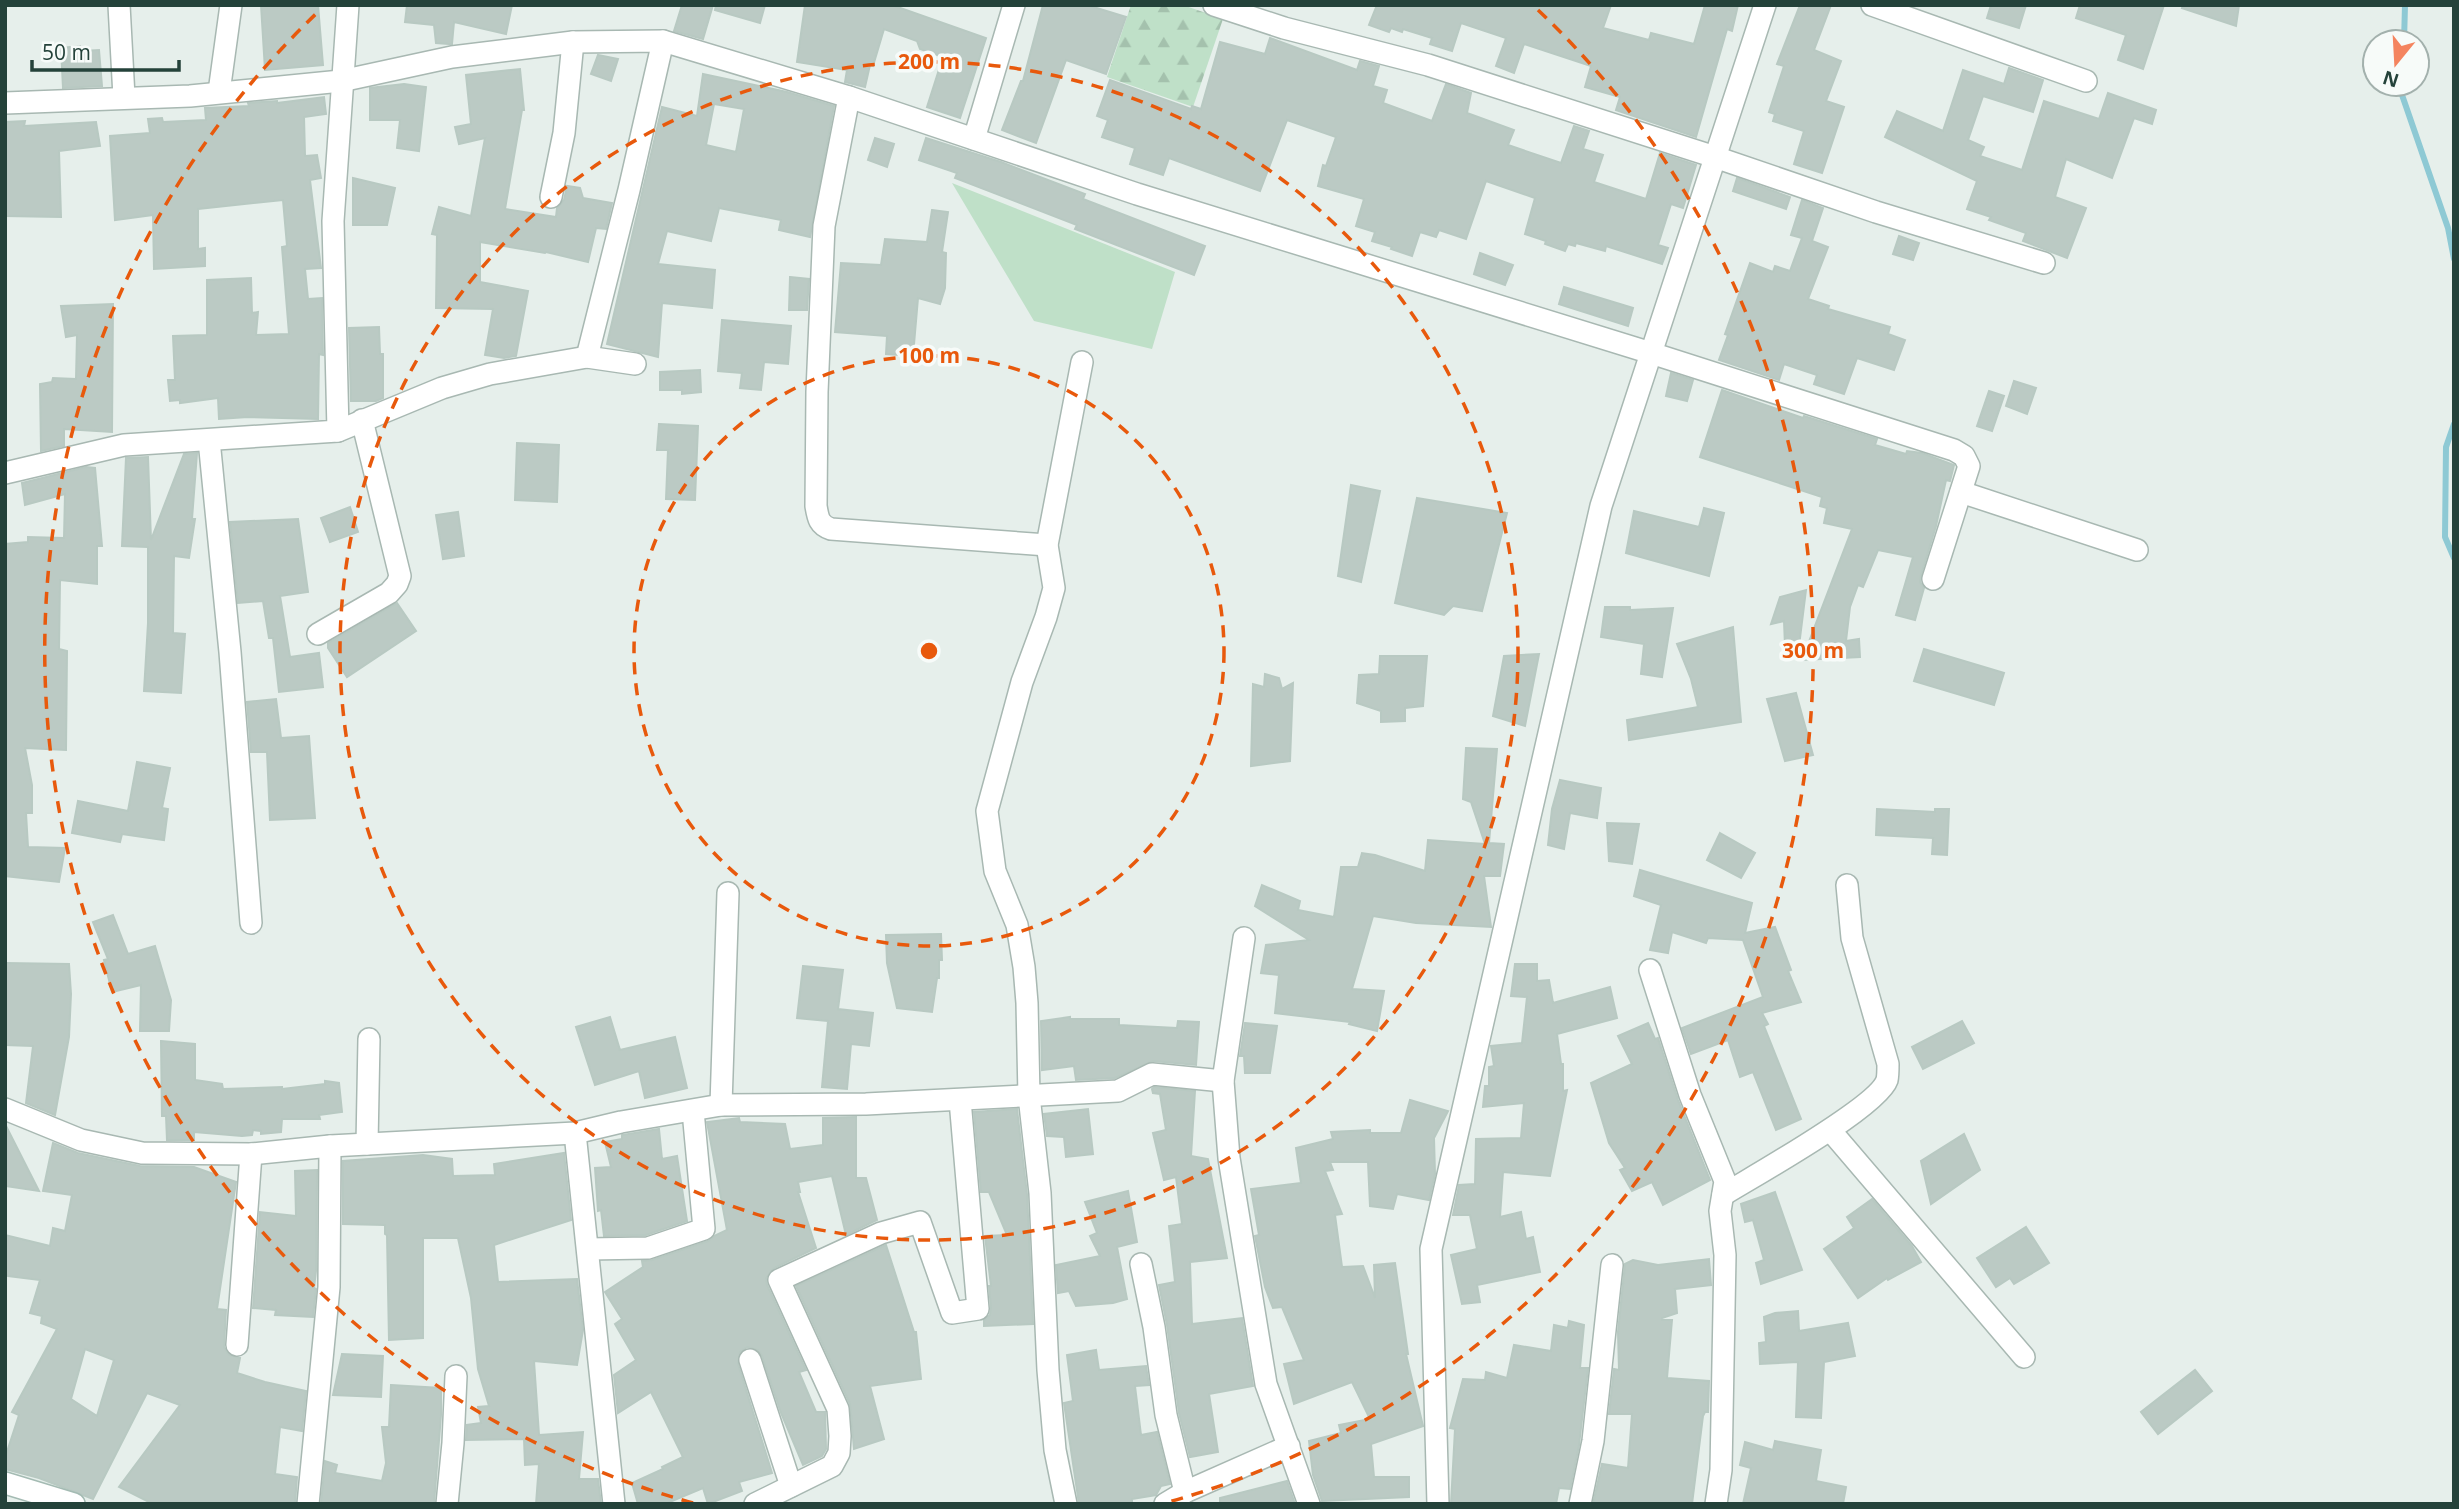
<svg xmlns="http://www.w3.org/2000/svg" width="2459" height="1509" font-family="'Open Sans',sans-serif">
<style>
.green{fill:#bfe0c8}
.forest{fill:url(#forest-firs)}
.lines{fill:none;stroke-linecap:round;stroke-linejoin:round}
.stream{stroke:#8ec9d4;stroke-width:6}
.building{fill:#bbcac4;stroke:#b8c9c2;stroke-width:2;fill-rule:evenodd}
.street-casing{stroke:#a8b8b2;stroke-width:24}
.secondary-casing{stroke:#a4bbb3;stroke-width:24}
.street{stroke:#fff;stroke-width:21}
.secondary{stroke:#fff;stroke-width:21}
.ring{fill:none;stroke:#e8590c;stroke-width:3.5;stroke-dasharray:12 9}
.centre{fill:#e8590c;stroke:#f7fbf9;stroke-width:3.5}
.ring-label{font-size:21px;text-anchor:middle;font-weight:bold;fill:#e8590c;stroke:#f7fbf9;stroke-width:7;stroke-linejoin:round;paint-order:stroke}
</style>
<defs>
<pattern id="forest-firs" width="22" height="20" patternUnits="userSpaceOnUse" patternTransform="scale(1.75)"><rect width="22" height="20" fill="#bfe0c8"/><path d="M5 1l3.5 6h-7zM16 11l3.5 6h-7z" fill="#a4c1ad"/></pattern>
</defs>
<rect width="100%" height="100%" fill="#e6efeb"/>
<!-- green -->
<path class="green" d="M952 183 1175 272 1152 349 1034 321Z"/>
<!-- forest -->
<path class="forest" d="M1131 5H1183L1223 19 1193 107 1107 77Z"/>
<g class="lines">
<!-- stream -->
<g class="stream">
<path d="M2404 42 2405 5"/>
<path d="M2402 84 2401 92 2448 228 2454 259"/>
<path d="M2454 424 2446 447 2445 537 2454 558"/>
</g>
</g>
<!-- building -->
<g class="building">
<path d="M261 5H318L323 65 265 70Z"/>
<path d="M407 5H512L506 34 454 22 452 44H449L436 43 434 25 405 22Z"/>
<path d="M682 5H713L703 39 674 31Z"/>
<path d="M716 5H765L760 23 715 10Z"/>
<path d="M805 5H892L986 38 960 118 927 107 943 57 920 49 917 41 884 29 873 66 870 65 865 87 845 82 847 70 797 62Z"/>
<path d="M1043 5H1087L1126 17 1106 74 1066 60 1036 143 1002 130 1021 81H1023Z"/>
<path d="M1377 5H1611L1603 28 1649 40 1651 33 1694 44 1705 5H1738L1732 31 1727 29 1696 137 1616 110 1620 97 1585 87 1591 66 1524 44 1514 73 1496 66 1506 38 1461 23 1452 51 1430 44 1432 38 1403 29 1402 32 1391 28 1389 32 1369 25Z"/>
<path d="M1800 5H1831L1814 50 1841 61 1826 101 1844 107 1822 173 1794 164 1804 131 1773 121 1775 114 1769 112 1784 66 1777 64Z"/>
<path d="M1991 5H2026L2019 28 1987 18Z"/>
<path d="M2080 5H2164L2143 69 2118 60 2126 35 2076 18Z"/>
<path d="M2183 5H2239L2236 26 2182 8Z"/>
<path d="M1270 38 1357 70 1360 61 1379 66 1373 86 1387 90 1383 103 1432 121 1446 84 1471 93 1467 113 1514 130 1508 145 1561 163 1574 126 1589 131 1583 149 1603 155 1594 182 1646 199 1660 153 1696 165 1683 208 1671 204 1658 245 1668 248 1662 264 1606 246 1605 251 1576 243 1575 246 1568 244 1565 251 1545 244 1546 241 1525 234 1535 198 1486 181 1466 239 1439 230 1436 237 1420 232 1412 256 1391 249 1392 247 1372 241 1375 232 1356 226 1364 199 1318 186 1323 165 1326 166 1336 137 1287 120 1260 191 1169 158 1163 175 1130 164 1135 148 1102 137 1108 120 1097 116 1110 80 1191 109 1192 106 1201 109 1220 42 1265 54Z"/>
<path d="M80 46 81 51 99 50 102 86 63 88 61 48Z"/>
<path d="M598 55 618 59 611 81 591 74Z"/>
<path d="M2009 68 2043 80 2033 112 1983 96 1968 140 1984 147 1980 156 2022 170 2044 101 2099 119 2108 93 2156 110 2152 124 2134 118 2112 178 2066 159 2055 197 2086 208 2067 258 2023 241 2026 233 1989 220 1991 217 1967 209 1977 181 1885 137 1897 111 1943 131 1963 70 2004 84Z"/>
<path d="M520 69 524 110H522L505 209 556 217 557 208 564 200 567 186 580 188 583 198 612 203 606 229 596 228 588 262 546 252 545 253 480 242V282L528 291 516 356 504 358 485 355 493 309 436 308 437 235 432 234 439 207 471 216 485 138 459 144 455 127 471 124 466 75Z"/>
<path d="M703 74 787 92 834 106 810 237 779 230 781 220 719 208 711 241 667 231 658 264 715 270 712 308 662 303 658 357 607 344 662 107 697 116ZM714 104 744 109 736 152 706 145Z"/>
<path d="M404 84 426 87 419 151 397 148 400 120H370V88Z"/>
<path d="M324 97 326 114 304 117 305 156 317 155 321 178 310 180 321 268 305 269 308 299 322 298 323 355 319 354 318 419 248 417 219 419 218 398 180 403V400L170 401 168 380H175L173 336 207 335V280L251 278 252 313 258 312 256 335 289 334 282 247 287 246 283 200 198 209V249L205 248V266L154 269 153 215 115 220 110 136 150 133 148 119 162 118 163 122 206 120 205 108 249 106 248 103 277 101V103Z"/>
<path d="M25 121 24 126 96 122 100 146 59 151 61 217 5 216V122Z"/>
<path d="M875 138 894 144 887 167 868 160Z"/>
<path d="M926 138 1001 162 1085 194 1083 199 1205 246 1194 275 1075 229 1077 225 955 178 957 173 919 160Z"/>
<path d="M353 178 395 188 387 225H353Z"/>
<path d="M1737 178 1790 197 1786 209 1733 191Z"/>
<path d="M1802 200 1823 208 1812 241 1828 247 1808 299 1829 306 1828 309 1890 327 1888 334 1905 340 1894 370 1857 358 1844 394 1814 384 1817 375 1784 364 1779 380 1719 360 1728 335 1725 334 1750 263 1773 272 1775 266 1790 271 1802 238 1791 235Z"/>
<path d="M932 210 948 212 942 252 946 253 945 288 940 304 918 298 913 356 886 354 887 336 835 332 841 263 881 265 885 239 927 242Z"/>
<path d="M1899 236 1919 243 1913 260 1893 254Z"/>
<path d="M1480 253 1513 265 1505 285 1474 274Z"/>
<path d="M790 277 809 279 807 310H789Z"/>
<path d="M1564 287 1633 308 1628 326 1559 304Z"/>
<path d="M113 304 112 432 64 429V446L41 451 40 384 52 382 53 378 76 379 77 335 66 337 61 306Z"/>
<path d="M722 320 791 326 788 364 764 362 761 390 740 388 742 373 718 371Z"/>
<path d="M379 327 380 354H383V398L376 401H351L349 328Z"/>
<path d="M700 370 701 392 682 394V390H660V372Z"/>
<path d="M1671 373 1693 380 1687 401 1666 396Z"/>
<path d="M2014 381 2036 388 2027 414 2006 406Z"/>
<path d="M1722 390 1803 418 1804 416 1877 439 1875 445 1906 454 1907 451 1922 453 1954 465 1950 481 1946 480 1936 526 1921 575 1920 582 1924 588 1915 620 1896 615 1913 557 1878 550 1863 587 1858 585 1850 607 1846 641 1859 639 1860 657 1802 660 1852 529 1824 523 1827 508 1820 506 1822 497 1700 457Z"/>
<path d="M1989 391 2004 396 1992 431 1977 426Z"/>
<path d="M659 424 698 426 695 500 666 499 668 450H657Z"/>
<path d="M517 443 559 445 557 502 515 500Z"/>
<path d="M197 453 192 519H195L189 558 174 556 173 633 185 634 181 693 144 691 148 623V547L122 546 126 458 148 457 151 540 184 454Z"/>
<path d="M86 467 95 468 102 546H97V584L60 580 59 649 67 651 66 750 25 748 32 785V813H26L28 847 65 848 59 882 5 876V544L28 542V537L64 538 65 494 25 505 22 483Z"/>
<path d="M1351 485 1380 491 1361 582 1338 576Z"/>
<path d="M1417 498 1507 513 1482 611 1453 606 1444 615 1395 603Z"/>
<path d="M350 507 358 532 330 542 321 518Z"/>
<path d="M1704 508 1724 513 1709 576 1626 553 1634 511 1699 527Z"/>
<path d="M458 512 464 556 443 559 436 515Z"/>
<path d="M298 519 308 592 280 596 290 657 319 653 323 687 279 692 273 638H269L263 601 238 603 230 522Z"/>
<path d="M1806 590 1799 646H1785L1784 621 1771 624 1780 597Z"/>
<path d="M397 603 416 631 347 677 328 648V643Z"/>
<path d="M1605 607H1630V610L1673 608 1662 677 1641 674 1644 644 1601 637Z"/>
<path d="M1733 627 1741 722 1629 740 1627 720 1698 707 1691 679 1677 644Z"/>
<path d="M1924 649 2004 673 1994 705 1914 681Z"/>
<path d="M1539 654 1525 726 1493 716 1504 656Z"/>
<path d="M1380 656H1427L1423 706 1405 708V721L1381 722V711L1357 703 1359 675 1379 674Z"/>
<path d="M1265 674 1279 678 1282 689 1293 683 1290 761 1251 766 1253 684 1264 687Z"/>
<path d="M1796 693 1813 755 1785 761 1767 699Z"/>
<path d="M276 699 281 738 309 736 315 818 270 820 267 752H251L247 702Z"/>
<path d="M1466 748 1497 749 1489 843 1504 844 1500 876H1484L1491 927 1416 923 1373 916 1352 989 1384 991 1377 1031 1349 1024 1350 1022 1275 1013 1279 975 1261 973 1266 945 1309 940 1255 906 1262 885 1300 901 1298 910 1334 917 1341 867H1358L1362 853 1375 855 1425 871 1428 840 1485 844 1471 802 1463 799Z"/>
<path d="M137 762 170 768 162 808 168 809 164 840 122 834 120 842 72 833 78 801 128 811Z"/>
<path d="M1560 780 1601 788 1597 818 1570 813 1564 849 1548 845 1552 809Z"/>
<path d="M1877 809 1935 812V809H1949L1947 855 1932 854 1933 838 1876 835Z"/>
<path d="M1607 823 1639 824 1632 864 1609 861Z"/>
<path d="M1720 833 1755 853 1741 878 1707 860Z"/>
<path d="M1640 870 1752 903 1745 933 1775 927 1791 970 1788 971 1801 1002 1762 1013 1768 1024 1764 1026 1801 1119 1776 1130 1753 1072 1740 1077 1728 1040 1691 1054 1682 1028 1763 997 1743 940 1708 938 1706 943 1672 932 1668 953 1650 950 1661 905 1634 896Z"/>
<path d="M113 915 128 954 155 946 171 1000 169 1031H140L141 985 112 992 104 960 108 959 93 922Z"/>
<path d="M941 934 942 960H939V978H937L932 1012 897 1008 887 963 886 935Z"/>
<path d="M5 963 69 964 71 994 69 1037 55 1115 26 1103 33 1046 5 1045Z"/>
<path d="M1515 964H1537V981L1549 980 1553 1003 1610 987 1617 1018 1557 1034 1561 1064H1563V1091L1567 1090 1550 1176 1503 1172 1500 1217 1521 1212 1526 1239 1533 1237 1540 1272 1477 1285 1480 1302 1462 1304 1451 1255 1477 1249 1470 1215H1453L1459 1185 1475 1184 1476 1139 1521 1138 1524 1103 1483 1107 1485 1086H1489V1067L1494 1066 1491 1046 1522 1043 1527 997 1511 996Z"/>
<path d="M803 966 843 970 838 1009 873 1013 869 1046 851 1044 847 1089 822 1087 828 1021 797 1018Z"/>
<path d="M610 1017 620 1050 675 1037 687 1088 645 1098 639 1071 595 1085 576 1027Z"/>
<path d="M1070 1017V1019H1119V1025L1177 1028 1178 1021 1199 1022 1196 1065 1153 1061 1115 1078 1076 1080 1074 1066 1042 1070 1041 1021Z"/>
<path d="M1962 1021 1974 1043 1923 1069 1912 1047Z"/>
<path d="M1245 1023 1277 1026 1270 1073H1245L1244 1056H1240Z"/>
<path d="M1648 1023 1655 1039 1658 1038 1678 1100 1710 1180 1663 1205 1652 1182 1632 1191 1620 1170 1625 1168 1609 1143 1591 1083 1632 1064 1618 1036Z"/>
<path d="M161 1041 195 1044V1080L222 1084 223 1089 282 1087V1089L325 1084V1081L339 1083 342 1112 319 1115 320 1119H282L281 1132 261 1134V1131L253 1130 252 1135 242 1136 194 1132V1140H167L166 1116H162Z"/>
<path d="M1154 1087 1195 1091 1191 1156 1208 1159 1227 1258 1190 1262 1192 1324 1242 1318 1253 1386 1209 1394 1218 1452 1190 1457 1179 1413 1167 1325 1159 1285 1175 1282 1169 1226 1182 1224 1176 1177 1164 1180 1153 1133 1166 1130 1160 1094 1153 1093 1152 1089Z"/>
<path d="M1410 1100 1448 1111 1434 1138 1435 1174 1429 1200 1397 1194 1393 1209 1370 1206 1368 1162H1330L1333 1170 1325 1171 1342 1214 1335 1215 1342 1267 1363 1266 1375 1298 1374 1265 1395 1263 1408 1354H1406L1423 1426 1371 1444 1374 1477H1409V1497L1322 1501 1313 1475 1309 1441 1341 1433 1339 1425 1370 1419 1352 1382 1294 1404 1284 1364 1304 1360 1282 1307 1273 1308 1265 1287 1255 1236 1259 1235 1251 1189 1301 1183 1296 1148 1333 1139 1331 1132 1370 1130V1133H1401Z"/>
<path d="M1017 1109 1027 1194 1033 1324 984 1326V1320L990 1315 991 1308 989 1286H991L985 1236 1007 1235 989 1192H981L974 1112Z"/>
<path d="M1088 1109 1093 1154 1066 1157 1064 1137 1047 1136 1044 1114Z"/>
<path d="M856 1117V1178H866L877 1220 846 1235 832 1176 798 1182 800 1192H798L816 1248 774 1268 766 1278 767 1285 806 1370 799 1372 816 1412H825L826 1449 822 1456 803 1465 781 1413 762 1356 758 1350 747 1347 740 1352 738 1364 772 1473 739 1482 742 1491 708 1504 703 1488 665 1504H638L632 1483 663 1469 662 1467 683 1457 651 1392 618 1413 614 1375 636 1360 615 1324 622 1319 605 1292 643 1267 642 1261 652 1260 708 1241 716 1235 727 1230 707 1122 739 1118 740 1122 785 1124 790 1149 823 1145V1118Z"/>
<path d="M5 1124 39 1191 5 1186Z"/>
<path d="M659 1129 662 1159 677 1156 687 1221 646 1235 604 1236 601 1210 598 1211 595 1168 611 1167 605 1142 622 1139V1135Z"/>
<path d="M1964 1134 1980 1170 1931 1204 1921 1161Z"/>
<path d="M53 1143 78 1153 140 1166 194 1167 236 1182 217 1309 226 1310 224 1347 229 1355 240 1358 237 1373 265 1382 306 1391 302 1431 280 1427 275 1474 297 1477 295 1504H153L119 1487 180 1405 147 1393 93 1499 39 1478 5 1469V1458L19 1415 12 1412 57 1329 41 1323 42 1316 30 1313 40 1280 8 1276 5 1273V1235L50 1246 53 1228 65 1231 72 1195 43 1191ZM85 1349 114 1360 97 1416 71 1399Z"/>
<path d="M564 1153 571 1220 494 1245 498 1282 577 1279 583 1330 577 1365 534 1361 539 1435 583 1432 579 1479H598L601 1504H536L539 1464 525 1465 524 1439 466 1440 467 1425 481 1423 478 1407 489 1406 478 1369 471 1298 458 1238H423V1338L389 1340 387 1235 385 1234V1225L343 1224V1161L423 1155 452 1159 453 1176 495 1175 494 1164Z"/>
<path d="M317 1170 316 1271 314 1288 316 1289 313 1317 275 1315 276 1310 253 1308 260 1212 296 1216 295 1171Z"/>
<path d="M1128 1191 1137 1242 1117 1247 1127 1299 1113 1303 1076 1306 1069 1291 1058 1293 1056 1265 1100 1256 1090 1236 1097 1233 1085 1202Z"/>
<path d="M1775 1192 1802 1270 1761 1284 1756 1263 1764 1260 1753 1220 1745 1222 1741 1204Z"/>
<path d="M1872 1199 1912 1246 1921 1262 1888 1280 1887 1278 1858 1298 1824 1249 1854 1228 1847 1217Z"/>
<path d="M2026 1227 2049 1263 2014 1284 2010 1278 1996 1287 1977 1258Z"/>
<path d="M886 1245 914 1332H916L921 1379 870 1386 884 1439 854 1449 850 1404 796 1286Z"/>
<path d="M1709 1259 1711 1285 1675 1289 1677 1313 1662 1318V1320H1672L1667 1378 1709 1381 1708 1412H1705L1703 1416 1692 1504H1593L1602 1464 1628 1468 1632 1414H1609L1614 1369 1619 1370 1618 1332 1625 1264 1633 1260 1658 1265Z"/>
<path d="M1798 1311 1799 1331 1848 1323 1855 1356 1824 1362 1821 1418 1796 1417 1798 1362 1760 1364 1759 1343 1766 1342 1764 1317 1775 1313Z"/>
<path d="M1569 1321 1584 1325 1580 1368H1588L1579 1445 1570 1489 1559 1488 1556 1504H1451L1455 1429 1450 1428 1463 1379 1485 1380 1486 1372 1507 1378 1514 1345 1551 1351 1554 1325 1568 1328Z"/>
<path d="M1096 1350 1099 1370 1146 1366 1149 1385 1135 1386 1141 1435 1157 1432 1170 1484 1161 1486 1156 1495 1132 1499V1504H1079L1064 1403 1073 1401 1067 1355Z"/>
<path d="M342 1354 383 1356 381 1397 333 1395Z"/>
<path d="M2195 1370 2212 1391 2158 1434 2141 1412Z"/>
<path d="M391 1385 441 1388V1415L434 1504H321L325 1461 337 1465 335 1473 382 1481 386 1463 382 1427H389Z"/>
<path d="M1775 1441 1821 1450 1816 1481 1846 1487 1843 1504H1743L1751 1468 1740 1465 1745 1442 1773 1450Z"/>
<path d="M1287 1481 1295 1504H1220V1498Z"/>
</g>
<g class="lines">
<!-- street casing -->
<g class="street-casing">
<g id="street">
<path d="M119 5 124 97"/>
<path d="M1214 5 1284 28 1428 65 1715 157 1876 212 2044 263"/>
<path d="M1872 5 2086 81"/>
<path d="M219 92 231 5"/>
<path d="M849 97 824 226 817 392 816 506C818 518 819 525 831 529L1047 545"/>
<path d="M5 103 190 96 341 81 452 57 573 42 663 41 849 97 1137 194 1651 353 1954 450 1964 456 1969 466 1933 579"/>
<path d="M974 139 1014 5"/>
<path d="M551 197 564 133 573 42"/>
<path d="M587 357 629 190 663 41"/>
<path d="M338 431 442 388 490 374 587 357 635 364"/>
<path d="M209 440 230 652 251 923"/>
<path d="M5 473 124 445 338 431 333 221 348 5"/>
<path d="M1961 492 2137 550"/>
<path d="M318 634 389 593 397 584 400 576 362 420"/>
<path d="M1244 938 1223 1081 1229 1158 1266 1384 1309 1504"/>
<path d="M1650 970 1690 1095 1725 1181 1720 1211 1725 1255 1721 1470 1716 1504"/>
<path d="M721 1105 728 893"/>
<path d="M5 1109 81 1140 142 1153 251 1154 330 1146 575 1133 621 1122 721 1105 866 1104 1118 1091 1152 1074 1223 1081"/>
<path d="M1830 1130 2024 1357"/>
<path d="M575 1133 614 1504"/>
<path d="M367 1144 369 1039"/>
<path d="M1723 1195C1752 1177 1878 1107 1887 1080 1888 1076 1888 1068 1888 1064L1852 938 1847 885"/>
<path d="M588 1249 648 1248 704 1229 693 1111"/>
<path d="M1141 1264 1154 1327 1166 1415 1185 1492"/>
<path d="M237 1345 251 1154"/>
<path d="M750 1360 791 1486"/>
<path d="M308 1504 329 1287 330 1146"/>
<path d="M447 1504 453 1443 456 1376"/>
<path d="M755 1504 832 1466 839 1453 840 1436 838 1409 779 1280 881 1233 920 1222 952 1313 978 1309 960 1100"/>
<path d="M1066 1504 1055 1450 1048 1370 1040 1193 1029 1096 1027 1003 1024 967 1017 925 995 871 987 811 1022 682 1046 617 1054 588 1047 545 1082 362"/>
<path d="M1165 1504 1185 1492 1289 1446"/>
<path d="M1438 1504 1431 1249 1601 506 1765 5"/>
<path d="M1580 1504 1593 1441 1612 1265"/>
</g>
</g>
<!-- secondary casing -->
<g class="secondary-casing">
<path id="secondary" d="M5 1483 74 1504"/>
</g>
<!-- street -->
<use href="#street" class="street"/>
<!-- secondary -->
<use href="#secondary" class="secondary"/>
</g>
<!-- distance rings -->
<g class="ring">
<circle cx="929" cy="651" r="295"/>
<circle cx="929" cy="651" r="589"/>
<path d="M693 1503A884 884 0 0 1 320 10M1538 10A884 884 0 0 1 1165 1503"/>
</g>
<circle cx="929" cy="651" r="10" class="centre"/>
<g class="ring-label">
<text x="929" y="69">200 m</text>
<text x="929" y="363">100 m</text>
<text x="1813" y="658">300 m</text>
</g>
<!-- border -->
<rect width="2459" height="1509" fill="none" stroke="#24423a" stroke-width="14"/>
<!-- north arrow -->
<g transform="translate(2396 63) rotate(198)"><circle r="33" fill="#f7fbf9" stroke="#a3b1ad" stroke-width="2"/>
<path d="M0-5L12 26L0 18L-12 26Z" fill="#f4845f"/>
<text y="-10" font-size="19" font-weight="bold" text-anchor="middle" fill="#24423a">N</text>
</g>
<!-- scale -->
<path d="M32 60v10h147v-10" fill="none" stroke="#24423a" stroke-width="3.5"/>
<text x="42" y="60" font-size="21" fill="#24423a" stroke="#f7fbf9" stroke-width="5" paint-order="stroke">50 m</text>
</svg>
